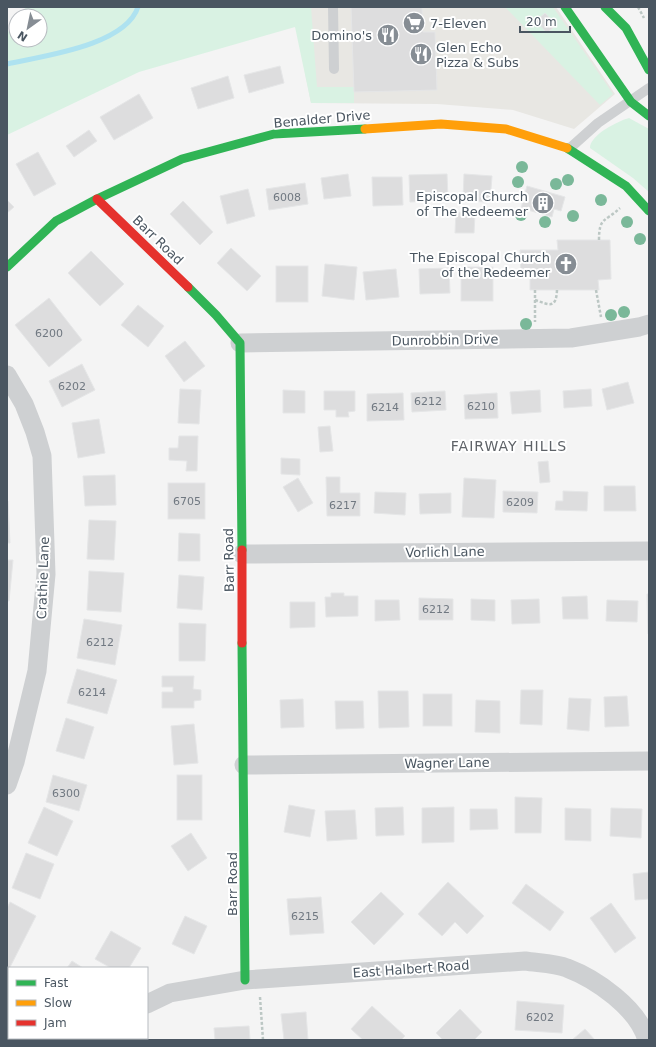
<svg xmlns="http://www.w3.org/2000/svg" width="656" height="1047" font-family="'DejaVu Sans',sans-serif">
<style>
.commercial{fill:#e8e7e3}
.green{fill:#d9f2e3}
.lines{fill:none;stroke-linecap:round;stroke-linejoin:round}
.stream{stroke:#aee2f0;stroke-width:5}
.building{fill:#ddddde;stroke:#e5e6e7}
.path{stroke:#bcc7c4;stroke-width:2.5;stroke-dasharray:3 2;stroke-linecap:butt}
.lane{stroke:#ced0d2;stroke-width:10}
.street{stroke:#ced0d2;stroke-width:19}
.fast{stroke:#30b455;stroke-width:9}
.slow{stroke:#ff9f0a;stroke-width:9}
.jam{stroke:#e5322d;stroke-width:9}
.tree{fill:#7ab899}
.labels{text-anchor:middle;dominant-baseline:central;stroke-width:4;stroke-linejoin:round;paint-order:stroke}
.number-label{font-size:11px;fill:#707881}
.poi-label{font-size:13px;fill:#4a5661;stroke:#fff;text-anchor:end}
.street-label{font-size:13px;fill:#4a5661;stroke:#fff}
.neighbourhood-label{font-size:14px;letter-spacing:1px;fill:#5f6368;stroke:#fff}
</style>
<rect width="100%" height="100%" fill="#f4f4f4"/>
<!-- commercial -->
<path class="commercial" d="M292 7H556L615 94 574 129 513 110 437 104 311 103Z"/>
<!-- green -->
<g class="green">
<path d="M25 7H311L317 87H354V103H311L295 27 139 72 7 135V32L16 29V40H40V16H24Z"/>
<path d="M505 7H553L613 94 600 105Z"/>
<path d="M629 118 649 129V192L633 178 590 148C590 135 618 121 629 118Z"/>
</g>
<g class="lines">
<!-- stream -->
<path class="stream" d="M7 64C42 56 125 46 138 7"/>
</g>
<!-- building -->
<g class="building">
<path d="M351 7H422L423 32H435L437 90 354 92Z"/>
<path d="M545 13 556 25 547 33 536 21Z"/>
<path d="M280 66 284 83 249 93 244 75Z"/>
<path d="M228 76 234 98 198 109 191 88Z"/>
<path d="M139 94 153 118 114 140 100 117Z"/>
<path d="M89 130 97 141 74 157 66 146Z"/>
<path d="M38 152 56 184 34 196 16 164Z"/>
<path d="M348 174 351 196 324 199 321 178Z"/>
<path d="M447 174 448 200 410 202 409 175Z"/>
<path d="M464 174 492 176 490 202 463 201Z"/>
<path d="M372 177H402L403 205 373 206Z"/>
<path d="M305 183 308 204 269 210 266 189Z"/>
<path d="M527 186 565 197 561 211 554 209 552 217 521 208Z"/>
<path d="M248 189 255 216 227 224 220 196Z"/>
<path d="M7 200 14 207 7 213Z"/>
<path d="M183 201 213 232 200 245 170 214Z"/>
<path d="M456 212 475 213 474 233H455Z"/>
<path d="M557 240H610L611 279 598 280 599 290H530V278H521L520 250H558Z"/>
<path d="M231 248 261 276 247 291 217 263Z"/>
<path d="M91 251 124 284 100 306 68 273Z"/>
<path d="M325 264 357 267 354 300 322 296Z"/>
<rect x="276" y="266" width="32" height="36"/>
<rect x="461" y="267" width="32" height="34"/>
<path d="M449 268 450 293 420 294 419 269Z"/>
<path d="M396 269 399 297 366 300 363 272Z"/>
<path d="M49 298 82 340 49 367 15 325Z"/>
<path d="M138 305 164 326 148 347 121 325Z"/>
<path d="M185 341 205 366 184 382 165 356Z"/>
<path d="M82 364 95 390 62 407 49 381Z"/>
<path d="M628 382 634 403 607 410 602 389Z"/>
<path d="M180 389 201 390 199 424 178 423Z"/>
<path d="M591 389 592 406 564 408 563 391Z"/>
<path d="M283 390 305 391V413H283Z"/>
<path d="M540 390 541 412 512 414 510 392Z"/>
<path d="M324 391H355V411L348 412 349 417H336V410H324Z"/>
<path d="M445 391 446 410 412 412 411 393Z"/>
<path d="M403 393 404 420 367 421V394Z"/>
<path d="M497 393 498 418 465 419 464 395Z"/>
<path d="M99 419 105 453 78 458 72 423Z"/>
<path d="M330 426 333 451 320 452 318 427Z"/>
<path d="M179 436H198L197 471H186L187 461 169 460V448H178Z"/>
<path d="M281 458 300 459V475L281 474Z"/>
<path d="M548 461 550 482 540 483 538 462Z"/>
<path d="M115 475 116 505 85 506 83 476Z"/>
<path d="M326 477H340V493H360V516H327Z"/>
<path d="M298 478 313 503 298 512 283 487Z"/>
<path d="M464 478 496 480 494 518 462 517Z"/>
<rect x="168" y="483" width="37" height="36"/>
<path d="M604 486H635L636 511H604Z"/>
<path d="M503 491 538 492 537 513 503 512Z"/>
<path d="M563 491 588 492 587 511 555 510 556 501H563Z"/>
<path d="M375 492 406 493 405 515 374 513Z"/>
<path d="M451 493V513L420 514 419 494Z"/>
<path d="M7 501H8L10 543H7Z"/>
<path d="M89 520 116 521 114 560 87 559Z"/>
<path d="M179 533 200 534V561H178Z"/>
<path d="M7 560H13L9 601H7Z"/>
<path d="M89 571 124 573 121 612 87 610Z"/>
<path d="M179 575 204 577 202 610 177 608Z"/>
<path d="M331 593H344V596H358V616L326 617 325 597H331Z"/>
<path d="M647 594H649V634H648Z"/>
<path d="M587 596 588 619H563L562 597Z"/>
<path d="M419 598 453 599V620H419Z"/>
<path d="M471 599 495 600V621L471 620Z"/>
<path d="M539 599 540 623 512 624 511 600Z"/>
<path d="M375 600H399L400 620 375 621Z"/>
<path d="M607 600 638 601 637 622 606 621Z"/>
<path d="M290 602H315V627L290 628Z"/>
<path d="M84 619 122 625 115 665 77 658Z"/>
<path d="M179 623 206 624 205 661H179Z"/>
<path d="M77 669 117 680 107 714 67 703Z"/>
<path d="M162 676H194L193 689 201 690V700L194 701V708H162V692H173V687H162Z"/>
<path d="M521 690H543L542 725 520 724Z"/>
<path d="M378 691H408L409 727 379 728Z"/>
<rect x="423" y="694" width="29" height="32"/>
<path d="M627 696 629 726 605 727 604 697Z"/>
<path d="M569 698 591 699 589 731 567 729Z"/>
<path d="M303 699 304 727 281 728 280 700Z"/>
<path d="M476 700 500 701V733L475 732Z"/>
<path d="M335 701H363L364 728 336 729Z"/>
<path d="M66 718 94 727 84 759 56 751Z"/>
<path d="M194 724 198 763 174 765 171 726Z"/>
<path d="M53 775 87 785 79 811 46 802Z"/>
<rect x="177" y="775" width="25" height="45"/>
<path d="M515 797 542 798 541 833H515Z"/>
<path d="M289 805 315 810 310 837 284 832Z"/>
<path d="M44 807 73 821 57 856 28 843Z"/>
<path d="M403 807 404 835 376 836 375 808Z"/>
<path d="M454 807V842L422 843V808Z"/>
<path d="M565 808 591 809V841L565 840Z"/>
<path d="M611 808 642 809 641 838 610 836Z"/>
<path d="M470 809H497L498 829 470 830Z"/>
<path d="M355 810 357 839 327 841 325 811Z"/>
<path d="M191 833 207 858 188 871 171 846Z"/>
<path d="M26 853 54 864 40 899 12 888Z"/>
<path d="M649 872V899L635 900 633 874Z"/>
<path d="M448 882 484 916 467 934 455 922 442 936 418 914Z"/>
<path d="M526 884 564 912 550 931 512 903Z"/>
<path d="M381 892 404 914 374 945 351 922Z"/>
<path d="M321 897 324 933 290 935 287 899Z"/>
<path d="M10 902 36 916 7 973V908Z"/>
<path d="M611 903 636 938 615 953 590 918Z"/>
<path d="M185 916 207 926 194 954 172 944Z"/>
<path d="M111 931 141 948 129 968H111L95 959Z"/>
<path d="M72 961 83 968H67Z"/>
<path d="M517 1001 564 1005 562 1033 515 1030Z"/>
<path d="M372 1006 405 1036 401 1040H363L351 1029Z"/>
<path d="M460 1009 482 1032 474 1040H443L436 1033Z"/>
<path d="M306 1012 308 1040H284L281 1014Z"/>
<path d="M249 1026 250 1040H215L214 1028Z"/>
<path d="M585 1029 595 1040H572Z"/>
</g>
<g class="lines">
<!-- path -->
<g class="path">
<path d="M638 7 644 18"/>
<path d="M599 240C599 217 605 222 620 208"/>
<path d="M535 290V322"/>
<path d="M596 290 601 317"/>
<path d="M535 300C550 305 556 309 557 290"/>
<path d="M260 997 263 1040"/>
</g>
<!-- lane -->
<g class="lane">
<path d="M333 7 334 69"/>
<path d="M569 149 598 123 649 88"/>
</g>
<!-- street -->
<g class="street">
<path d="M240 343 571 338 639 327 649 324"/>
<path d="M7 375 24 404 35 432 42 456 46 574 37 671 15 762 7 785"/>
<path d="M242 554 649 551"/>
<path d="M244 765 649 761"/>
<path d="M147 1004 170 993 245 980 525 961C538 963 555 963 567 968 596 979 638 1008 647 1040"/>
<path d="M89 1040 92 1038"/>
</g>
<!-- fast -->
<g class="fast">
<path d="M565 7 631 102 649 116"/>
<path d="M605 7 626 28 649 70"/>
<path d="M567 148 626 186 649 211"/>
<path d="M7 267 56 221 97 199 182 159 274 134 365 129"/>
<path d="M188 287 216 315 240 343 242 550"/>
<path d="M242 643 245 980"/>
</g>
<!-- slow -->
<path class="slow" d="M365 129 441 124 506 129 567 148"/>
<!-- jam -->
<g class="jam">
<path d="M97 199 188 287"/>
<path d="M242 550V643"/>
</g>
</g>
<!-- trees -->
<g class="tree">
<circle cx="522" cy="167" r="6"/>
<circle cx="568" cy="180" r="6"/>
<circle cx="518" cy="182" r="6"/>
<circle cx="556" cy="184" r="6"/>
<circle cx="601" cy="200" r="6"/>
<circle cx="521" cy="215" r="6"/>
<circle cx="573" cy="216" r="6"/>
<circle cx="545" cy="222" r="6"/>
<circle cx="627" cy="222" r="6"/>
<circle cx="640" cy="239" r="6"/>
<circle cx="624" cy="312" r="6"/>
<circle cx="611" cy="315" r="6"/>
<circle cx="526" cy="324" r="6"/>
</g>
<!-- icons -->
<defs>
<g id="supermarket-disc" transform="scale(1.15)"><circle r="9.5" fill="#868d94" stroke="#fff"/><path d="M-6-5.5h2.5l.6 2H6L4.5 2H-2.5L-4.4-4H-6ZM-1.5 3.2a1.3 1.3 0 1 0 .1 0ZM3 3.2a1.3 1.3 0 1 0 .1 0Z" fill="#fff"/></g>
<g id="restaurant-disc" transform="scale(1.15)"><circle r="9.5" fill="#868d94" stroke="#fff"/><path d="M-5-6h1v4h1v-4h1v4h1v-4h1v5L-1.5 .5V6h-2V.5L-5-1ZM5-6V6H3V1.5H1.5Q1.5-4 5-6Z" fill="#fff"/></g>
<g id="building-disc" transform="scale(1.15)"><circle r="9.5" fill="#868d94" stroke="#fff"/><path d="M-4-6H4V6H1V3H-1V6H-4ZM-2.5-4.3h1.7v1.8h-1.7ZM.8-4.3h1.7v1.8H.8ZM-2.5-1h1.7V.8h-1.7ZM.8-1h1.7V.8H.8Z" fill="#fff"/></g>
<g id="church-disc" transform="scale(1.15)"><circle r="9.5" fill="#868d94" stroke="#fff"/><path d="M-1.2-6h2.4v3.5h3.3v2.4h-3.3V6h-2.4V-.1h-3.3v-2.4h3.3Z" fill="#fff"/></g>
</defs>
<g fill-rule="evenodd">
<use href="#supermarket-disc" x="414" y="23"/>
<use href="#restaurant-disc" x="388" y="35"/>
<use href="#restaurant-disc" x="421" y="54"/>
<use href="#building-disc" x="543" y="203"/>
<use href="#church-disc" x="566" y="264"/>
</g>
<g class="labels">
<!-- number labels -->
<g class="number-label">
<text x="287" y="197">6008</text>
<text x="49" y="333">6200</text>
<text x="72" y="386">6202</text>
<text x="428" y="401">6212</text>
<text x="481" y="406">6210</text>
<text x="385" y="407">6214</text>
<text x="187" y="501">6705</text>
<text x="520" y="502">6209</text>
<text x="343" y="505">6217</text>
<text x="436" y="609">6212</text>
<text x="100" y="642">6212</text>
<text x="92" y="692">6214</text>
<text x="66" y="793">6300</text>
<text x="305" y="916">6215</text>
<text x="540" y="1017">6202</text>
</g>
<!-- poi labels -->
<g class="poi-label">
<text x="430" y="23" text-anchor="start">7-Eleven</text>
<text x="372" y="35">Domino's</text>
<text x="436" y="47" text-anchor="start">Glen Echo<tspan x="436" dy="15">Pizza &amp; Subs</tspan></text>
<text x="528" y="196">Episcopal Church<tspan x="528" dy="15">of The Redeemer</tspan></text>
<text x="550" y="257">The Episcopal Church<tspan x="550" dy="15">of the Redeemer</tspan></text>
</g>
<!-- street labels -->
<g class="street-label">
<text transform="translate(322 119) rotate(-5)">Benalder Drive</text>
<text transform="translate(158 240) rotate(44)">Barr Road</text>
<text transform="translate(445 340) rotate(-1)">Dunrobbin Drive</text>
<text transform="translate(445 552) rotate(-1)">Vorlich Lane</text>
<text transform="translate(229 560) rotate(-91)">Barr Road</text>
<text transform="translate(43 578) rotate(-88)">Crathie Lane</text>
<text transform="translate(447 763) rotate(-1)">Wagner Lane</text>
<text transform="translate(232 884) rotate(-90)">Barr Road</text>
<text transform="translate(411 969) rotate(-4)">East Halbert Road</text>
</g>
<!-- neighbourhood labels -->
<g class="neighbourhood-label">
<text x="509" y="446">FAIRWAY HILLS</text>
</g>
</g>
<!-- border -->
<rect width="656" height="1047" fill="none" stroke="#4a5661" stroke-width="16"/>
<!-- legend -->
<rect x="8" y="967" width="140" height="72" fill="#ffffff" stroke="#b7bbc0"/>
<rect x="16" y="980" width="20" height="6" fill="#30b455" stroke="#b7bbc0"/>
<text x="44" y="987" font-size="12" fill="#4a5661">Fast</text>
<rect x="16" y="1000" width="20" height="6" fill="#ff9f0a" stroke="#b7bbc0"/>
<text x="44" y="1007" font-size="12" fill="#4a5661">Slow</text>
<rect x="16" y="1020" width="20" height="6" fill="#e5322d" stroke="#b7bbc0"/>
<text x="44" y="1027" font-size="12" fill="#4a5661">Jam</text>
<!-- north arrow -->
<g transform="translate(28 28) rotate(213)"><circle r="19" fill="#ffffff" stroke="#b7bbc0"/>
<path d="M0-3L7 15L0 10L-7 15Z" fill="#868d94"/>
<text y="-6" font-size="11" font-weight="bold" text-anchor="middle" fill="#4a5661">N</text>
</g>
<!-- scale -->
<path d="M520 26v6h50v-6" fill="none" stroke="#4a5661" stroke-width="2"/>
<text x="526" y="26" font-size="12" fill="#4a5661" stroke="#ffffff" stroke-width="3" paint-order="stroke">20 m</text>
</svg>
